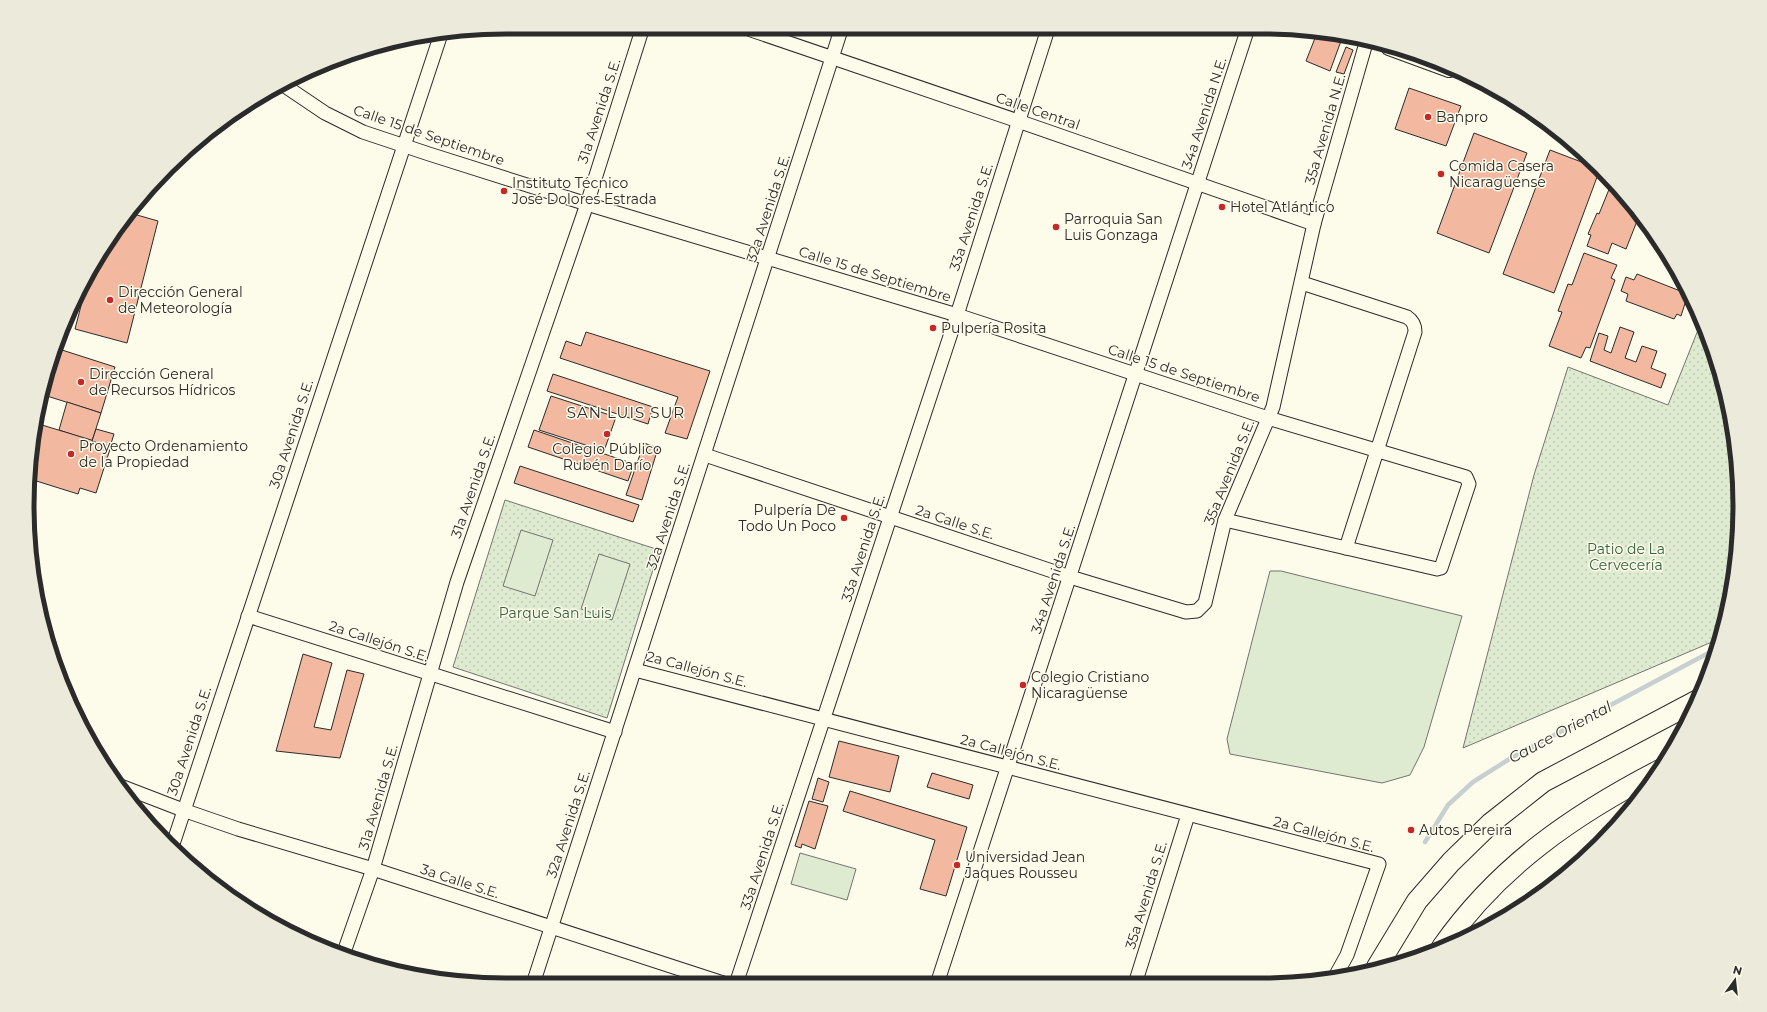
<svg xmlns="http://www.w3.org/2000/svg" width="1767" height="1012" font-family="Montserrat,sans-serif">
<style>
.grass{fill:url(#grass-dots);stroke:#74746e}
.garden{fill:#deebd1;stroke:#74746e}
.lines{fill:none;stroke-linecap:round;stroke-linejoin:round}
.stream{stroke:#c7d0d0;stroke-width:4.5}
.building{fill:#f2b8a0;stroke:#2b2b2b}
.minor-casing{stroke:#2b2b2b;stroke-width:15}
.tertiary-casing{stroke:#2b2b2b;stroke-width:18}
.primary-casing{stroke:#2b2b2b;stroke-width:22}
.minor{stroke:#fdfbea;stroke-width:13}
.tertiary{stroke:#fdfbea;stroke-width:16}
.primary{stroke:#fdfbea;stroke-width:20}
.poi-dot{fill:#c62828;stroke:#fdfbea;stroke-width:1.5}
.labels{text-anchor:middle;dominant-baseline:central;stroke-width:3;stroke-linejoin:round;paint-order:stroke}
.street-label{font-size:14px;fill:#2b2b2b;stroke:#fdfbea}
.poi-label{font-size:14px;fill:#2b2b2b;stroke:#fdfbea;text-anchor:start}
.park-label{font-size:14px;fill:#34623c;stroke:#fdfbea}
.neighbourhood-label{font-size:15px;letter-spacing:1px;fill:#2b2b2b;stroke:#fdfbea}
.water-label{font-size:15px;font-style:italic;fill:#2b2b2b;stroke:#fdfbea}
.rim{fill:none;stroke:#2b2b2b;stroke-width:5}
</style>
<defs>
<pattern id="grass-dots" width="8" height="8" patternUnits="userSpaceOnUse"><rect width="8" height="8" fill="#deebd1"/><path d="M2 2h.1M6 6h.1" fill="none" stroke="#bfcab4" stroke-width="1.8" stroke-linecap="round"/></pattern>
</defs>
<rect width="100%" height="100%" fill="#fdfbea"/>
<!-- grass -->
<g class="grass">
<path d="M1702 320 1731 412 1740 506 1731 599 1719 639 1463 748 1534 475 1568 367 1668 405Z"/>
<path d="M61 335H62L31 453V444L43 382Z"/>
<path d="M505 500 659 550 607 718 453 667Z"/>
</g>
<!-- garden -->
<g class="garden">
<path d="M521 530 553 540 535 596 503 586Z"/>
<path d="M599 554 630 564 612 620 581 609Z"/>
<path d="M1270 571H1281L1462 616 1424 747 1410 775 1382 783 1230 754 1227 739Z"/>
<path d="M800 853 856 869 847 900 791 884Z"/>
</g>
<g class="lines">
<!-- stream -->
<path class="stream" d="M1425 842 1448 805 1473 782 1511 758 1716 649"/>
</g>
<!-- building -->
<g class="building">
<path d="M1317 33 1341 41 1330 71 1306 61Z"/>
<path d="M1346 47 1353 50 1344 74 1336 72Z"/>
<path d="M1409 88 1461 106 1446 146 1395 129Z"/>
<path d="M1474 133 1527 153 1489 253 1437 233Z"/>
<path d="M1550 150 1600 169 1554 293 1503 274Z"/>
<path d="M1612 182 1639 216 1626 249 1612 243 1608 254 1587 246 1591 235 1588 234 1597 213 1599 214Z"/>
<path d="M130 213 158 221 127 343 75 329 90 271 108 240Z"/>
<path d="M1660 241 1668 255 1657 251Z"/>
<path d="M1584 253 1617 265 1611 278 1615 280 1590 348 1586 347 1581 358 1549 346 1562 312 1558 311 1568 284 1572 285Z"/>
<path d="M1637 274 1688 294 1681 316 1677 314 1674 319 1626 301 1628 294 1621 291 1626 277 1634 280Z"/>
<path d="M1620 327 1634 332 1625 358 1636 362 1642 346 1657 351 1651 368 1666 374 1661 388 1590 361 1599 333 1608 336 1604 350 1611 353Z"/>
<path d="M586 332 710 371 687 439 665 433 678 397 560 358 566 341 581 346Z"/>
<path d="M62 350 115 367 101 413 47 396Z"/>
<path d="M553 374 653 407 648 424 547 391Z"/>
<path d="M551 396 616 417 604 451 539 430Z"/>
<path d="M67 402 101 413 92 441 59 430Z"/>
<path d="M42 425 111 446 96 493 80 488 78 494 30 479V461Z"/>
<path d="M96 429 114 434 110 447 92 441Z"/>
<path d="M534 430 634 464 628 481 528 447Z"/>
<path d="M644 443 658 448 642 500 626 495Z"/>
<path d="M520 466 639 505 633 522 514 483Z"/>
<path d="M303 654 332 663 314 727 331 730 347 670 364 674 340 758 276 751Z"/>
<path d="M839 741 899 756 890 792 829 777Z"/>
<path d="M932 773 973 785 969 799 927 787Z"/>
<path d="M818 778 829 782 823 802 812 799Z"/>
<path d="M850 791 967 827 946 896 920 889 935 840 843 811Z"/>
<path d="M809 801 828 806 815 849 802 844 801 848 795 846Z"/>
</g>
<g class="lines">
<!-- minor casing -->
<g class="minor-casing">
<g id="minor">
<path d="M751 30 1018 121 1314 224"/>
<path d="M282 84 325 113 363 132 429 154 587 204 957 315 1268 418 1466 477 1469 484 1441 568 1437 569 1225 520"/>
<path d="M1302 283 1407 317C1413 321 1415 325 1415 332L1346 548"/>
<path d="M705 455 1070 577 1186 612 1197 611 1205 603 1225 520 1273 407 1314 224 1366 43"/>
<path d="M248 616 615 732"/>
<path d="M635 670 1379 864 1347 955 1336 975"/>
<path d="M118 785 183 810 238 829 373 869 726 984"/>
<path d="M1625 788 1640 795"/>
<path d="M172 847 442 31"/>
<path d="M343 955 373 869 457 582 587 204 642 30"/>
<path d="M533 984 841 30"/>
<path d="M736 984 957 315 1048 29"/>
<path d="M937 984 1248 28"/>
<path d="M1135 984 1188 815"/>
</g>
</g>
<!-- tertiary casing -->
<g class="tertiary-casing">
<path id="tertiary" d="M1389 47 1449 69"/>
</g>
<!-- primary casing -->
<g class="primary-casing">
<g id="primary">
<path d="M1442 947C1499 866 1573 815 1660 770"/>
<path d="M1377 967 1417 901 1451 862 1491 823 1543 782 1698 700"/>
</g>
</g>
<!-- minor -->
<use href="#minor" class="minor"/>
<!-- tertiary -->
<use href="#tertiary" class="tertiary"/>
<!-- primary -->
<use href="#primary" class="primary"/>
</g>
<!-- markers -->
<g class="poi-dot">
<circle cx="1428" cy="117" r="4"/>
<circle cx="1441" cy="174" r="4"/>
<circle cx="504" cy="191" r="4"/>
<circle cx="1222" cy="207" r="4"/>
<circle cx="1056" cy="227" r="4"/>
<circle cx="110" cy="300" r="4"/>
<circle cx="933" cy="328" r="4"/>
<circle cx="81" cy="382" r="4"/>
<circle cx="607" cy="434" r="4"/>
<circle cx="71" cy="454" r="4"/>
<circle cx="844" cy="518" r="4"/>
<circle cx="1023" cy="685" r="4"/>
<circle cx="1411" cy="830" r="4"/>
<circle cx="957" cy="865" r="4"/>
</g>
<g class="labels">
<!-- street labels -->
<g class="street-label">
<text transform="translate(599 111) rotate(-72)">31a Avenida S.E.</text>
<text transform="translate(1038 111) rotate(19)">Calle Central</text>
<text transform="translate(1204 113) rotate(-72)">34a Avenida N.E.</text>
<text transform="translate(1325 129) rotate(-74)">35a Avenida N.E.</text>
<text transform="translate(429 135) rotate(19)">Calle 15 de Septiembre</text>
<text transform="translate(768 208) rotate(-72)">32a Avenida S.E.</text>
<text transform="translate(971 217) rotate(-72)">33a Avenida S.E.</text>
<text transform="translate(875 274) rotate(17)">Calle 15 de Septiembre</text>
<text transform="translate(1184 373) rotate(18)">Calle 15 de Septiembre</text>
<text transform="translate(291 434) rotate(-72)">30a Avenida S.E.</text>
<text transform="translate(1229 472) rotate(-68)">35a Avenida S.E.</text>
<text transform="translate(473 486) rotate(-71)">31a Avenida S.E.</text>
<text transform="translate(668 516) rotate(-72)">32a Avenida S.E.</text>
<text transform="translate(955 522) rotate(18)">2a Calle S.E.</text>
<text transform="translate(863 548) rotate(-72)">33a Avenida S.E.</text>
<text transform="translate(1053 579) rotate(-72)">34a Avenida S.E.</text>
<text transform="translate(379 641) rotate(18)">2a Callejón S.E.</text>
<text transform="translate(697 669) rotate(15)">2a Callejón S.E.</text>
<text transform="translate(189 741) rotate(-72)">30a Avenida S.E.</text>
<text transform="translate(1011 752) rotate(15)">2a Callejón S.E.</text>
<text transform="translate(378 797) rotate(-74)">31a Avenida S.E.</text>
<text transform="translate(568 824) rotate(-72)">32a Avenida S.E.</text>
<text transform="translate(1324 834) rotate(15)">2a Callejón S.E.</text>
<text transform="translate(762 856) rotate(-72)">33a Avenida S.E.</text>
<text transform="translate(460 881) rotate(18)">3a Calle S.E.</text>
<text transform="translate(1146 895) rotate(-73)">35a Avenida S.E.</text>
</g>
<!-- poi labels -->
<g class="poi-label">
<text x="1436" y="117">Banpro</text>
<text x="1449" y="166">Comida Casera<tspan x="1449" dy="16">Nicaragüense</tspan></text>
<text x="512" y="183">Instituto Técnico<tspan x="512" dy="16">José Dolores Estrada</tspan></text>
<text x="1230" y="207">Hotel Atlántico</text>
<text x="1064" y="219">Parroquia San<tspan x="1064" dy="16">Luis Gonzaga</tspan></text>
<text x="118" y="292">Dirección General<tspan x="118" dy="16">de Meteorología</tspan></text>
<text x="941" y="328">Pulpería Rosita</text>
<text x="89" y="374">Dirección General<tspan x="89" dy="16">de Recursos Hídricos</tspan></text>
<text x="79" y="446">Proyecto Ordenamiento<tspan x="79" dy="16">de la Propiedad</tspan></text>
<text x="607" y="449" text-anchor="middle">Colegio Público<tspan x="607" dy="16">Rubén Darío</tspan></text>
<text x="836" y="510" text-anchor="end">Pulpería De<tspan x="836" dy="16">Todo Un Poco</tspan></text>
<text x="1031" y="677">Colegio Cristiano<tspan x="1031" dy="16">Nicaragüense</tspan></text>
<text x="1419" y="830">Autos Pereira</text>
<text x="965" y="857">Universidad Jean<tspan x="965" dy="16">Jaques Rousseu</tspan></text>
</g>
<!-- park labels -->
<g class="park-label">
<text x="1626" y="549">Patio de La<tspan x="1626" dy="16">Cervecería</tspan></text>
<text x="555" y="613">Parque San Luis</text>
</g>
<!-- neighbourhood labels -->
<g class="neighbourhood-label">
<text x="626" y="412">SAN LUIS SUR</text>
</g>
<!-- water labels -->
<g class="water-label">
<text transform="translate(1560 732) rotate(-28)">Cauce Oriental</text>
</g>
</g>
<!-- crop -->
<path d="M0 0H1767V1012H0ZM506 34H1261A472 472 0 0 1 1733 506V506A472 472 0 0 1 1261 978H506A472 472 0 0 1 34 506V506A472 472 0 0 1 506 34Z" fill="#eceadb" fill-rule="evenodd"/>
<path class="rim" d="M506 34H1261A472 472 0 0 1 1733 506V506A472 472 0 0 1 1261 978H506A472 472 0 0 1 34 506V506A472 472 0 0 1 506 34Z"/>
<!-- north arrow -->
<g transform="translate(1735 980) rotate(15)" stroke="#fdfbea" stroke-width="3" paint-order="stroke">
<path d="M0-3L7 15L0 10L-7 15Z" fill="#2b2b2b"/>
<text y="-6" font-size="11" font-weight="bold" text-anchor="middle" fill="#2b2b2b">N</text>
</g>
</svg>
